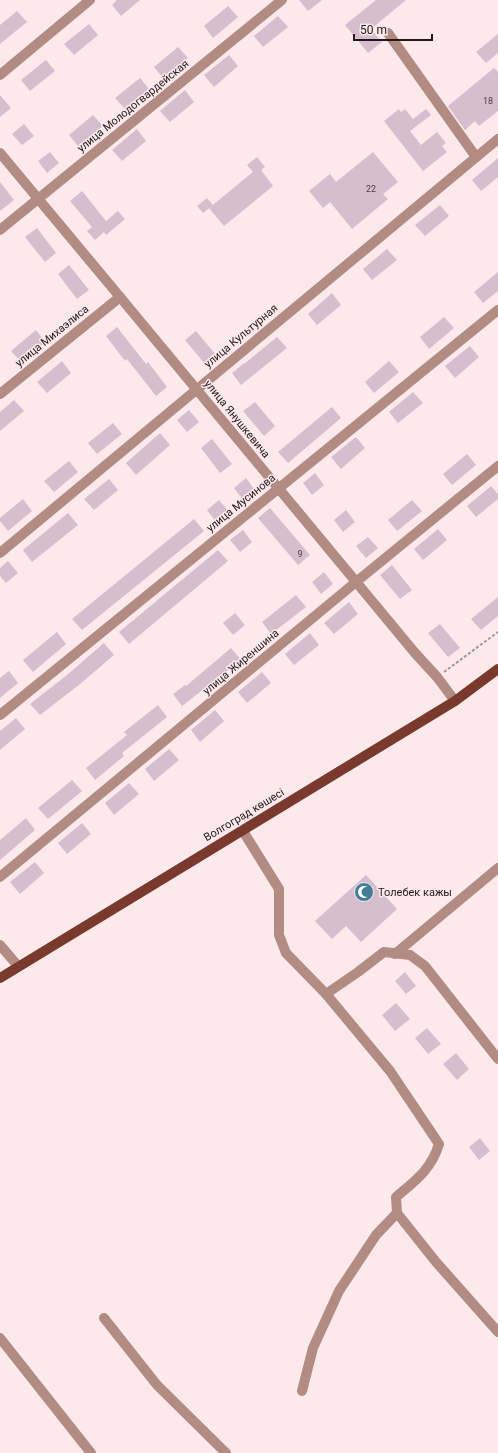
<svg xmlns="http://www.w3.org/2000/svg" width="498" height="1453" font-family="Roboto,sans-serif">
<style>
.building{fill:#d6becf}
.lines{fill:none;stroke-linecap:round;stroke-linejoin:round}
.path{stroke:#a39396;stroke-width:2;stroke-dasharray:3 2;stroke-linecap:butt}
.minor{stroke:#b28b83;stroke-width:10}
.major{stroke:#79392d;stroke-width:10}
.labels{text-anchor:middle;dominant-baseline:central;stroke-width:3;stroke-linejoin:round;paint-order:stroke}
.number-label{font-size:9px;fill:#4f4146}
.street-label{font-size:11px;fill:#221719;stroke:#fce9ec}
.poi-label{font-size:11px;fill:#221719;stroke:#fce9ec;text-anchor:start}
</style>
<rect width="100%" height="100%" fill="#fce9ec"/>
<!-- building -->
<g class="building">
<path d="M117 0H140L121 16 112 5Z"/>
<path d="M299 0H322L308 11Z"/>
<path d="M376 0H406L371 29 382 42 368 53 345 25Z"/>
<path d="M228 6 238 17 213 38 204 26Z"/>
<path d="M17 11 27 22 0 44V25Z"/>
<path d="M278 16 288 27 263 47 254 36Z"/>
<path d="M89 24 98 35 74 55 64 44Z"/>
<path d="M498 34V53L486 63 476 52Z"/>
<path d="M178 47 188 58 163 78 154 67Z"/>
<path d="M229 55 238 66 214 87 204 75Z"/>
<path d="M46 60 55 71 30 91 21 80Z"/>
<path d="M494 68 498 72V111L479 126 475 121 465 130 448 106Z"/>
<path d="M140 78 149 89 125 109 115 98Z"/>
<path d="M185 90 194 102 170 122 160 111Z"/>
<path d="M0 95 11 108 0 117Z"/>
<path d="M399 109 401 112 405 109 413 119 426 109 431 115 410 131 421 145 437 132 446 143 442 146 447 152 423 171 384 121Z"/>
<path d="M93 115 103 126 78 146 69 135Z"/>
<path d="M24 124 34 136 22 145 12 134Z"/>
<path d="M137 129 146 141 122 161 112 150Z"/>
<path d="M50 152 59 163 47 173 38 161Z"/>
<path d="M373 152 398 182 383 194 388 199 352 229 330 202 323 208 309 191 330 174 336 182Z"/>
<path d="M257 157 265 167 261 170 273 186 224 226 209 208 253 172 247 165Z"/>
<path d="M498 158V177L481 191 472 180Z"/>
<path d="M0 182 14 200 0 211Z"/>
<path d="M82 191 106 221 118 211 125 219 106 235 104 232 95 240 87 231 92 227 70 201Z"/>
<path d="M207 198 213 205 203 213 197 206Z"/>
<path d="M440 205 449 216 425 236 415 225Z"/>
<path d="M37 228 56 253 45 262 25 237Z"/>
<path d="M387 249 397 260 372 280 363 269Z"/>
<path d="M69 265 89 290 77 299 58 274Z"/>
<path d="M498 272V291L483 303 474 292Z"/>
<path d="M332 293 341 305 317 325 308 314Z"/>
<path d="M444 317 454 328 429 349 420 337Z"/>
<path d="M117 327 146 364 148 362 167 387 156 396 127 359 125 361 106 336Z"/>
<path d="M36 330 45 342 21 362 11 351Z"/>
<path d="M196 331 216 355 205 364 185 340Z"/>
<path d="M277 337 287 348 241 385 232 373 244 363V364Z"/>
<path d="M470 346 479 357 455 378 445 366Z"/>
<path d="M62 361 71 373 47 393 37 382Z"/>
<path d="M389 361 399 372 374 393 365 382Z"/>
<path d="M413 392 423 403 398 423 389 412Z"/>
<path d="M14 400 24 411 0 431V412Z"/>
<path d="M255 402 275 426 264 436 243 411Z"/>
<path d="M332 407 341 418 288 463 278 452Z"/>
<path d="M189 410 199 422 187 432 177 420Z"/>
<path d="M113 423 122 434 97 454 88 443Z"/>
<path d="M160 433 170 445 136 475 126 463Z"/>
<path d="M356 437 365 448 341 469 331 457Z"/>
<path d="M212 439 232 464 220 473 201 448Z"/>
<path d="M467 454 476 465 452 485 443 474Z"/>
<path d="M69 461 78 472 54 492 44 481Z"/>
<path d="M315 473 324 485 312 495 303 483Z"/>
<path d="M246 478 255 490 243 500 234 488Z"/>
<path d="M109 479 118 490 94 510 84 499Z"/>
<path d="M491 486 498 494V499L476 517 467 506Z"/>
<path d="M23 499 32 511 8 531 0 521V518Z"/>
<path d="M219 500 229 512 216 522 207 510Z"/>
<path d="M412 500 422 511 397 531 388 520Z"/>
<path d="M270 508 310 555 298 565 258 518Z"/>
<path d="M346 510 355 522 343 532 334 520Z"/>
<path d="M68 513 78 525 32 562 23 550Z"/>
<path d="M194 519 204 531 82 630 72 619Z"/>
<path d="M438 529 447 540 423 560 414 549Z"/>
<path d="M243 530 252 542 240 552 230 540Z"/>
<path d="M368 537 378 548 366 558 356 546Z"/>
<path d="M218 550 228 561 129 644 119 632Z"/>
<path d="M8 561 18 573 6 583 0 576V568Z"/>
<path d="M392 565 412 590 400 599 380 575Z"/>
<path d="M324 572 333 584 321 594 312 582Z"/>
<path d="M296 595 306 607 271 634 262 622Z"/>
<path d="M498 597V616L481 630 471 619Z"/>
<path d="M349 602 358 614 334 634 324 623Z"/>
<path d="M235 613 245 625 233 635 223 623Z"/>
<path d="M440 624 460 648 448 657 428 633Z"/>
<path d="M57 632 66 644 33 672 23 660Z"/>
<path d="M310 633 319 645 294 665 285 654Z"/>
<path d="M104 643 114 655 80 684 40 715 30 704 67 675Z"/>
<path d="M231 648 241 660 182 706 173 694 185 685 186 686Z"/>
<path d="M9 671 18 683 0 698V678Z"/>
<path d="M262 672 271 683 247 703 238 692Z"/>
<path d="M158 705 167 717 122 753 124 756 95 780 86 768 127 735 124 732Z"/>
<path d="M215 710 224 721 200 742 191 730Z"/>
<path d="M16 718 25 729 0 750V731Z"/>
<path d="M169 749 179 760 154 781 145 769Z"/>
<path d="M72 780 82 791 48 819 38 808Z"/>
<path d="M129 783 139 794 114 815 105 803Z"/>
<path d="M26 818 35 830 0 860V840Z"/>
<path d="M82 823 91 834 67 854 58 843Z"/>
<path d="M35 862 44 873 20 894 10 882Z"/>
<path d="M366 875 397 909 361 942 346 926 332 939 315 921Z"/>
<path d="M405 972 416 986 406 994 395 981Z"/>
<path d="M396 1003 410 1019 395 1031 382 1015Z"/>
<path d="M427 1028 441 1044 428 1054 415 1038Z"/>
<path d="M456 1053 469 1069 457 1080 443 1064Z"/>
<path d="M480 1138 490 1151 479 1160 469 1147Z"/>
</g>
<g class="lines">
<!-- path -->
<path class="path" d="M444 672 498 632"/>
<!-- minor -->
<g class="minor">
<path d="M388 33 476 157"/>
<path d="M0 75 90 0"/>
<path d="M0 153C139 319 276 486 415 653L437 677 455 701"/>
<path d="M0 230 282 0"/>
<path d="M0 394 120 297"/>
<path d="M0 553 498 139"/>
<path d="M0 715 498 310"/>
<path d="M243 831 279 889V935L286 953 326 994 358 972 384 952 410 955 425 966 498 1059"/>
<path d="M0 877 356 582 498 466"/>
<path d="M0 945 18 966"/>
<path d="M395 954 498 868"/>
<path d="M326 994 390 1071 439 1144C431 1170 415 1181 396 1197L397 1213 436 1262 498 1332"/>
<path d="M104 1318 157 1385 226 1453"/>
<path d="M0 1338 91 1453"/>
<path d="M302 1391 313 1348 339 1291 376 1235 397 1213"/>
</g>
<!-- major -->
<path class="major" d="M0 978 455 701 498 669"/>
</g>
<!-- icons -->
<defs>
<g id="mosque-disc" transform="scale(1)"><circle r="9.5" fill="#427e95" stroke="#fce9ec"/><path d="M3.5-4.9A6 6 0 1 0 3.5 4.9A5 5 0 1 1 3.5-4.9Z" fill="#fff"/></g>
</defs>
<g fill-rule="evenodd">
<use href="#mosque-disc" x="364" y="892"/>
</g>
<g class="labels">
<!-- number labels -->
<g class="number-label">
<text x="488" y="101">18</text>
<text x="371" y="189">22</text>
<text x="300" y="554">9</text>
</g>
<!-- street labels -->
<g class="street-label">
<text transform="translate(133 106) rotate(-39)">улица Молодогвардейская</text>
<text transform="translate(52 336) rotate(-39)">улица Михаэлиса</text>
<text transform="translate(241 336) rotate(-40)">улица Культурная</text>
<text transform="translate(237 419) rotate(51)">улица Янушкевича</text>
<text transform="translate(241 503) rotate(-39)">улица Мусинова</text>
<text transform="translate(241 662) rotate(-40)">улица Жиреншина</text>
<text transform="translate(244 815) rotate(-31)">Волгоград көшесі</text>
</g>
<!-- poi labels -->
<g class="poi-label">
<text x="378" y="892">Толебек кажы</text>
</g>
</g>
<!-- scale -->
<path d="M354 34v6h78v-6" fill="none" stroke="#221719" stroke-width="2"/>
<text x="360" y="34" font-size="12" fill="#221719" stroke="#fce9ec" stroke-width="3" paint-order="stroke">50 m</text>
</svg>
